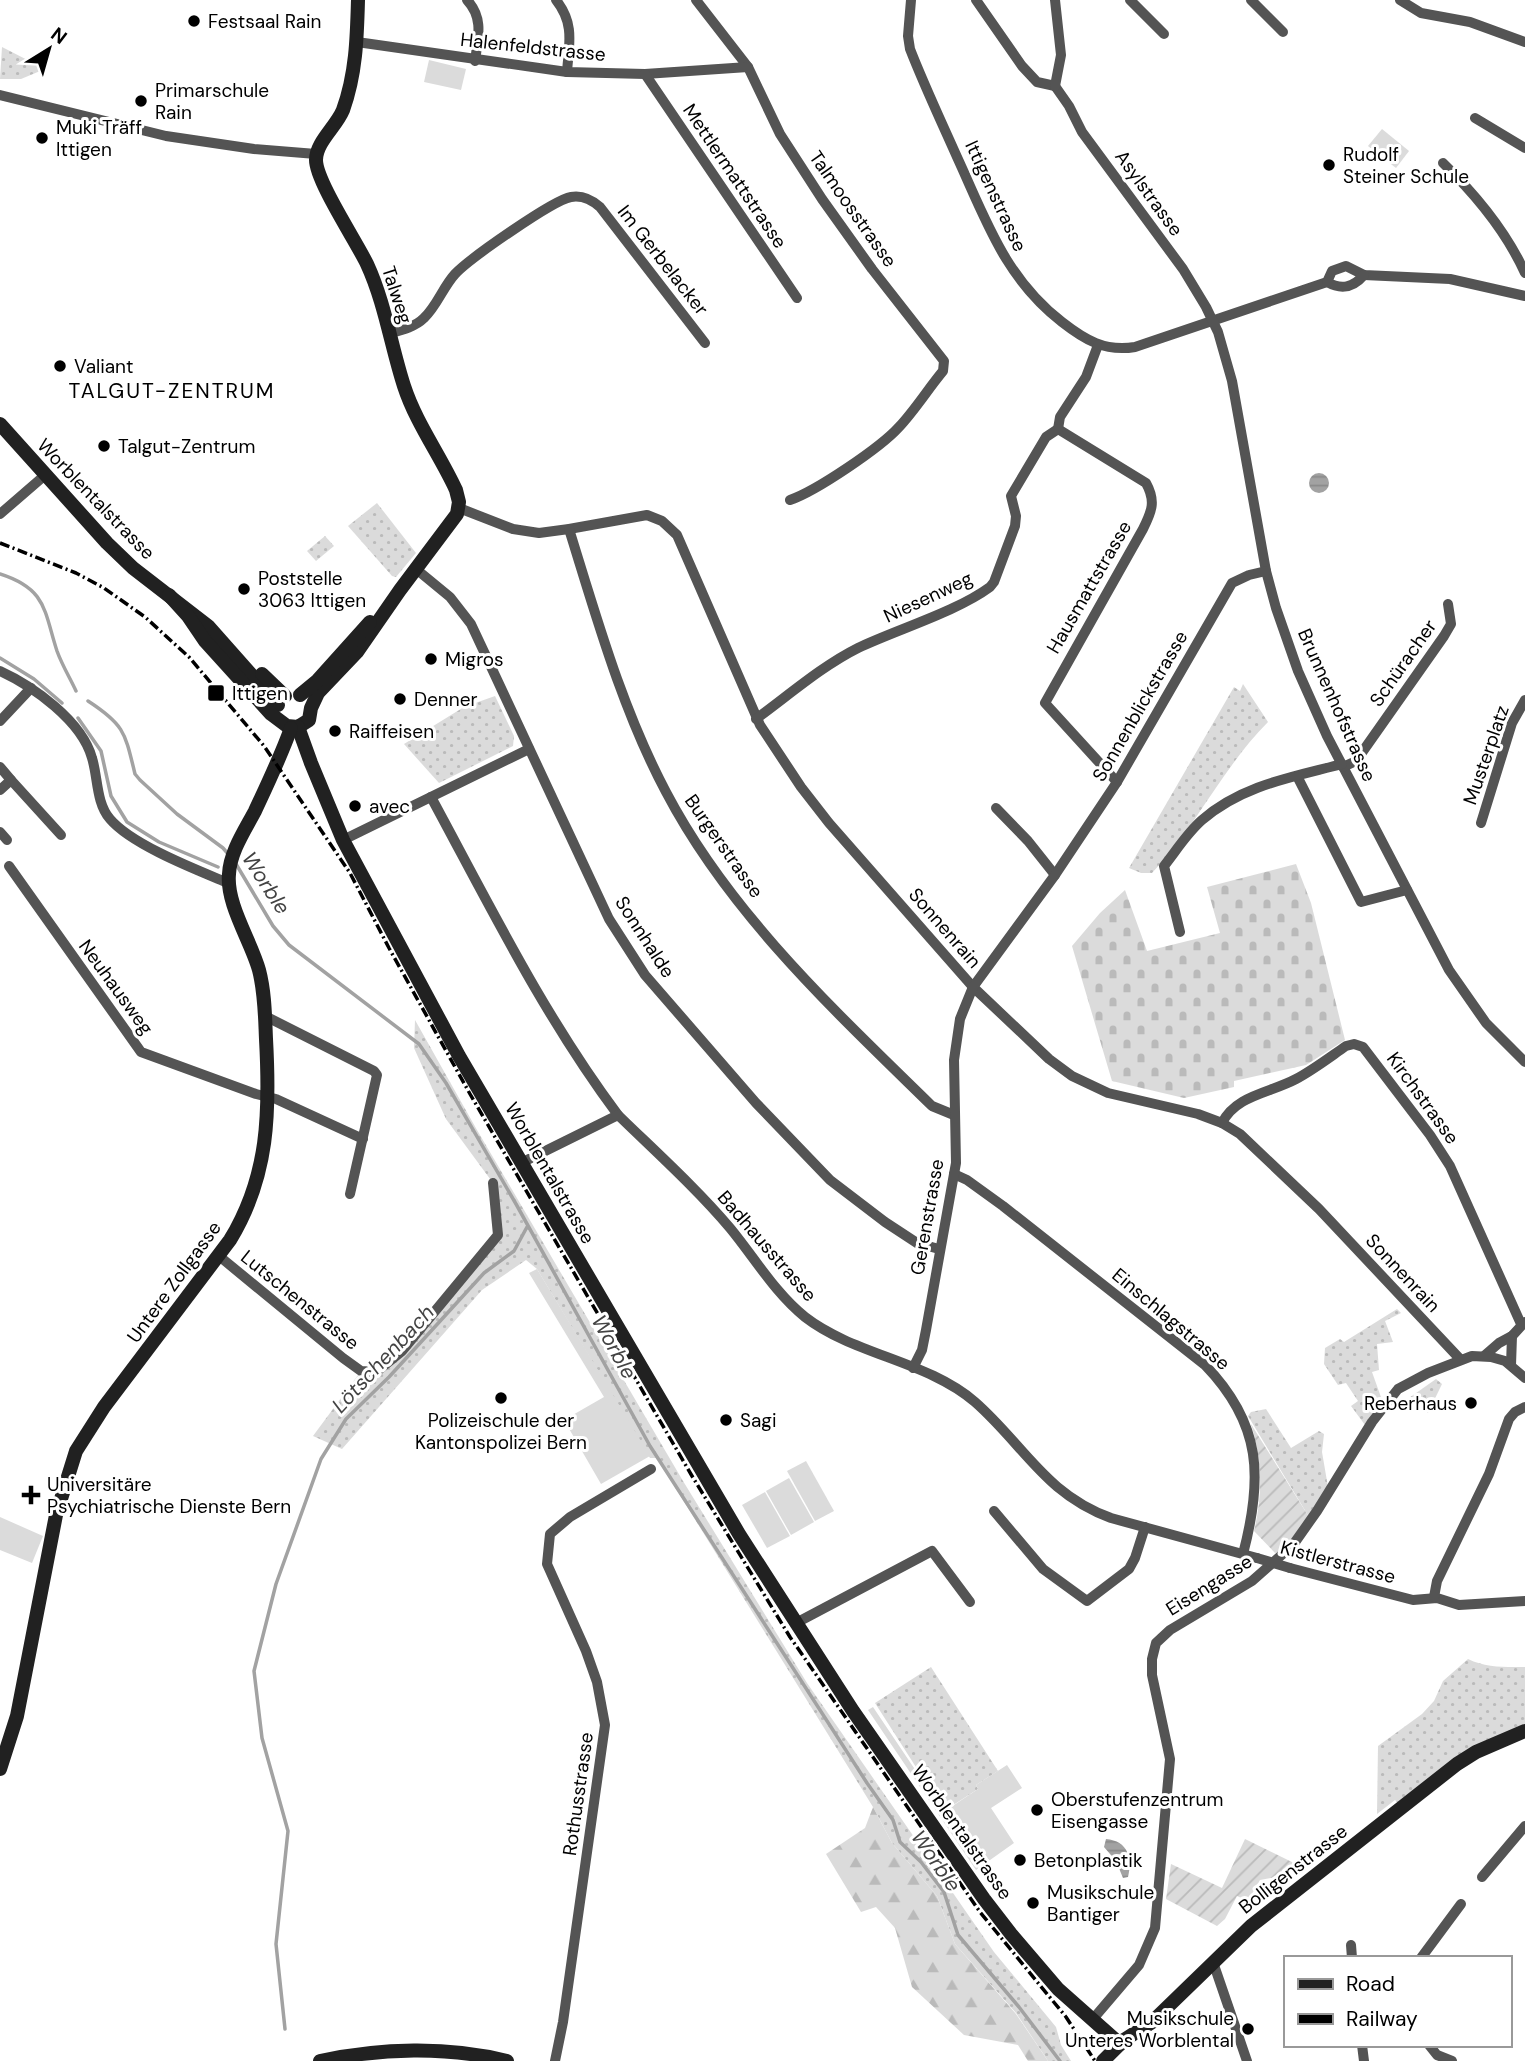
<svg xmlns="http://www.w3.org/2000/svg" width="1525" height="2061" font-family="'DM Sans',sans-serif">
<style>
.grass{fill:url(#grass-dots)}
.forest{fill:url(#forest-firs)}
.cemetery{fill:url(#cemetery-stones)}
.garden{fill:url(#garden-furrows)}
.pitch{fill:#dbdbdb}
.water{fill:url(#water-rules)}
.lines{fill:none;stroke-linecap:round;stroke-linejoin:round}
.stream{stroke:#a2a2a2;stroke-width:3.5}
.street{stroke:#545454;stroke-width:10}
.secondary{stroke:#212121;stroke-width:14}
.rail{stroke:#000;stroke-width:3.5;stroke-dasharray:10 3.5 2 3.5;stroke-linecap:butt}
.street-bridge{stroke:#545454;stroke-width:10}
.poi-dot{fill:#000;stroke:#fff;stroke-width:2.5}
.labels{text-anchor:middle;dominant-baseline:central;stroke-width:6;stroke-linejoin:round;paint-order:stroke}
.poi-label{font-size:19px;fill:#000;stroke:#fff;text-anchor:start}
.street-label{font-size:19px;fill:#000;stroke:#fff}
.neighbourhood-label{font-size:21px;letter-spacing:2px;fill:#000;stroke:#fff}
.water-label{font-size:21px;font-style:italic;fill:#434343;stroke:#fff}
</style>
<defs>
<pattern id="grass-dots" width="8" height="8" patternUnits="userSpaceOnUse" patternTransform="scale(1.75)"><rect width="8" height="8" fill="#dbdbdb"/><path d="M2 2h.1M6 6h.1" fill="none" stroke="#bababa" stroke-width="1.8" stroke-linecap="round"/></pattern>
<pattern id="forest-firs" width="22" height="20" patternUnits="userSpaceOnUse" patternTransform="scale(1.75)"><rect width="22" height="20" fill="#dbdbdb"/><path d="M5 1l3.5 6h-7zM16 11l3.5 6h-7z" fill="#bababa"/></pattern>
<pattern id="cemetery-stones" width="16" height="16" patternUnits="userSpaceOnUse" patternTransform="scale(1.75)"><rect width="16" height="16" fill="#dbdbdb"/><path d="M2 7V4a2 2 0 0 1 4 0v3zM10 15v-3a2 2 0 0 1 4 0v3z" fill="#bababa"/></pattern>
<pattern id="garden-furrows" width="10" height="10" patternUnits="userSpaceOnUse" patternTransform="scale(1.75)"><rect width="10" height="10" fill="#dbdbdb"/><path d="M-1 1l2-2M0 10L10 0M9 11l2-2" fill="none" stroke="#bababa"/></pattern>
<pattern id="water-rules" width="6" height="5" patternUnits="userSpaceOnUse" patternTransform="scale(1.75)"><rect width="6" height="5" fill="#a2a2a2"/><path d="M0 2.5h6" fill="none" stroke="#8a8a8a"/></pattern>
</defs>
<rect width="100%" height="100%" fill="#fff"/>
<!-- grass -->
<g class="grass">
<path d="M2 47 45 69 21 79H0Z"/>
<path d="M377 503 416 553 396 577 392 576 348 526Z"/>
<path d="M325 536 334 546 316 561 307 551Z"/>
<path d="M1243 684 1268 722C1223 767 1196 827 1152 873H1141L1129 868 1234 687 1240 691Z"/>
<path d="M495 696 514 736 513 746 439 783 404 744 464 707Z"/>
<path d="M415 1020 477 1130 683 1481 807 1683 994 1952 1056 2027 1061 2045 1071 2061H1048L1016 2013 955 1944 937 1896 892 1843 873 1807 657 1458H650L537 1269 526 1260 482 1290 342 1449 313 1436 361 1371 376 1372 402 1351 498 1235 493 1183 446 1119 414 1048Z"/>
<path d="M1397 1309 1401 1313 1385 1321 1393 1342 1377 1344 1379 1370 1372 1372 1382 1400 1365 1425 1351 1406 1358 1401 1346 1383 1338 1385 1324 1364 1325 1348 1340 1339 1344 1342Z"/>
<path d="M1436 1379 1442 1384 1428 1413 1409 1398Z"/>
<path d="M1266 1409 1291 1448 1319 1431 1324 1434 1322 1452 1328 1487 1309 1517 1248 1416 1251 1412Z"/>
<path d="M1468 1659C1486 1668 1505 1667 1525 1667V1724L1466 1750 1398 1803 1395 1800 1377 1814 1378 1746 1422 1714 1434 1701 1443 1681Z"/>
<path d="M931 1667 998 1771 976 1785 978 1789 944 1811 875 1703Z"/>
</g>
<!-- forest -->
<path class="forest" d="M873 1807 892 1843 937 1896 955 1944 1016 2014 1048 2061H1028L1018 2045 964 2035 912 1987 895 1928 876 1907 861 1912 826 1854 865 1828Z"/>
<!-- cemetery -->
<path class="cemetery" d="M1296 864 1311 903 1345 1040 1306 1065 1234 1081V1087L1184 1098 1112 1081 1072 946 1100 913 1125 890 1147 951 1220 933 1207 887Z"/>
<!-- garden -->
<g class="garden">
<path d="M1251 1424 1309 1517 1286 1549 1275 1553 1254 1531C1263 1494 1262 1460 1251 1424Z"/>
<path d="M1245 1839 1294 1863 1288 1875 1260 1880 1248 1901 1237 1896 1225 1919 1217 1926 1166 1899 1171 1864 1222 1888Z"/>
</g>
<!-- pitch -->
<g class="pitch">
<path d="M429 60 466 69 461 90 424 82Z"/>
<path d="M1382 129 1409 151 1396 168 1368 146Z"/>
<path d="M537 1269 650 1456 601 1484 564 1420 604 1397 529 1273Z"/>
<path d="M806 1461 834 1511 815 1521 787 1471Z"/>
<path d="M789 1478 814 1522 791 1535 766 1491Z"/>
<path d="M765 1492 790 1536 767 1548 742 1505Z"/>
<path d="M0 1517 43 1536 32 1563 0 1550Z"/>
<path d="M873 1707 951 1823 945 1811 978 1789 976 1785 1007 1765 1022 1788 991 1808 1014 1843 976 1870 868 1710Z"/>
</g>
<!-- water -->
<g class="water">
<circle cx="1319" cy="483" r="10"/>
<path d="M1106 1839C1128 1841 1133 1858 1128 1877L1123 1878 1116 1861 1104 1847Z"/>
</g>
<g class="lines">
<!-- stream -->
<g class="stream">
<path d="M0 574C47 589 44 611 57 651 62 665 70 678 76 691"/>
<path d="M0 658 34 679 62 703"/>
<path d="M88 701C125 725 125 733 135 774L140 780 177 814 223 848 229 855"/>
<path d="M78 718 101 751 111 796 127 822 159 842 218 867"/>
<path d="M236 864 273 926 289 945 419 1044 446 1083 516 1204 650 1446 867 1783 893 1820 900 1842 921 1862 944 1892 958 1935 1019 2007 1060 2061"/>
<path d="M285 2029 276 1944 288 1831 262 1738 254 1671 276 1584 321 1459 346 1419 389 1377 484 1273 514 1251 527 1227"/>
</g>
<!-- street -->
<g class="street">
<path d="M467 0C484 18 478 38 475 61"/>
<path d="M556 0C575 24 569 44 567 72"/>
<path d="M696 0 748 67 780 134 822 199 872 269 944 361 943 371C928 389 915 410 899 427 880 448 816 491 790 500"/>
<path d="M911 0 908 36 910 49C924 85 941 121 957 157 986 220 1005 278 1062 322 1085 340 1105 352 1135 347L1327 282 1332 271 1346 266 1364 275 1450 279 1525 296"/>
<path d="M976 0 1022 66 1037 82 1055 86"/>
<path d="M1130 0 1164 34"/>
<path d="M1251 0 1283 32"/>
<path d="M1400 0 1421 13 1470 22 1525 42"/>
<path d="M357 42 567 72 645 74 748 67"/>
<path d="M645 74 797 298"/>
<path d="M1055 86 1069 106 1082 132 1183 269 1206 307 1218 332 1232 381 1266 571 1276 608 1298 671 1327 736 1449 970 1486 1023 1525 1062"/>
<path d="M1055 86 1061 55 1055 0"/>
<path d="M0 95 166 136 254 149 316 154"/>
<path d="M1475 118 1525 148"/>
<path d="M1443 163C1476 195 1506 231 1525 273"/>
<path d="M1327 282C1341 290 1353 288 1364 275"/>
<path d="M390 333C402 330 415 327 424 318 437 306 443 287 455 274 469 259 553 200 571 197 582 195 592 200 600 207L705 343"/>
<path d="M1058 429 1146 483C1156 501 1152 511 1143 529L1045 703 1117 782"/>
<path d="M1058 429 1060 417 1086 377 1098 345"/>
<path d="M459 508 513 529 539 533 569 529 647 515 662 521 677 535 760 725 801 787 829 823 973 987 1049 1059 1072 1076 1108 1093 1198 1114 1222 1123 1240 1134 1319 1209 1460 1359"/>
<path d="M0 514 44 476"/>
<path d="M569 529C597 619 622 709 666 792 730 914 835 1011 932 1106L954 1115"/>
<path d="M416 569 450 597 471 624 609 919 645 975 756 1103 830 1180 885 1222 917 1243 939 1249"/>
<path d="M0 671C33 686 82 721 92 758 98 777 96 803 110 819 132 845 197 870 228 883"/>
<path d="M756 719C789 695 822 666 858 648 898 629 956 612 990 587L994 582 1015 526 1016 516 1011 496 1046 437 1058 429"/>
<path d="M0 721 31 688"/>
<path d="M0 767 11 780 0 790"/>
<path d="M1343 767 1356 761 1444 636 1451 624 1448 604"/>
<path d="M1297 776 1361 902 1407 890"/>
<path d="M11 780 61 835"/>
<path d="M431 797C490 906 544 1016 618 1115"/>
<path d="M996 808 1028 841 1055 875"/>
<path d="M1481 823 1512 723 1525 700"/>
<path d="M0 832 7 840"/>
<path d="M343 840 529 749"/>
<path d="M9 866 141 1052 256 1094 276 1099 363 1139"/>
<path d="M1180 932 1164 866C1176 851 1187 833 1202 820 1242 785 1293 777 1342 764"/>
<path d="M265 1016 374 1071 377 1075 350 1194"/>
<path d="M1222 1123C1236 1095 1270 1093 1296 1079 1313 1070 1330 1057 1346 1046L1354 1044 1363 1047 1430 1135 1450 1166 1521 1324"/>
<path d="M521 1163 618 1115C656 1152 696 1188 730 1228 754 1257 775 1293 805 1317 854 1355 928 1361 975 1402 1024 1445 1045 1494 1111 1518L1257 1558"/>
<path d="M954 1174 967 1180 1003 1206 1205 1365C1262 1424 1263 1478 1243 1554"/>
<path d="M219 1256 343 1358 361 1371 376 1372 402 1351 498 1235 493 1183"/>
<path d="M1484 1356 1499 1343 1512 1336 1525 1322"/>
<path d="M1511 1365 1512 1336"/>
<path d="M913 1368 922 1350 926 1330 956 1163 954 1060 960 1019 973 987 1055 875 1117 782 1232 583 1249 575 1266 571"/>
<path d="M994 1511 1043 1569 1087 1601 1129 1569 1135 1558 1145 1527"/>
<path d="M1290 1568 1413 1600 1437 1598 1459 1605 1525 1601"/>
<path d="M1434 1597 1437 1581 1489 1474 1509 1419 1515 1412 1525 1407"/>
<path d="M796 1623 932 1551 970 1602"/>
<path d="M1482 1877 1525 1826"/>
<path d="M1351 1945 1352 1958"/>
<path d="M1421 1958 1461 1904"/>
<path d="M1213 1962 1247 2061"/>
<path d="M1093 2019 1139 1965 1155 1928 1170 1759 1152 1675V1659L1156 1643 1170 1630 1252 1581 1293 1545 1317 1511 1372 1422 1398 1389 1428 1373 1472 1356 1491 1357 1505 1361 1525 1378"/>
<path d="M1362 2045 1364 2061"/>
<path d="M1429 2045 1437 2055 1452 2061"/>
<path d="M555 2061 563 2022 605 1725 597 1682 586 1651 547 1564 550 1534 570 1517 651 1469"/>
</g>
<!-- secondary -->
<g class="secondary">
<path d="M0 424 107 543 133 568 208 626 278 705"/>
<path d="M169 595 188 616 205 641 271 714 287 726 298 727 309 720 311 708 318 693 357 652 400 590 457 514 459 502 456 490C440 455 416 423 404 386 391 346 385 303 367 264 356 241 316 181 316 160 316 142 336 127 343 110 356 74 357 38 358 0"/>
<path d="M262 674 285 696"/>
<path d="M300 695 317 681 370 622"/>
<path d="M298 727 311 763 343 840 459 1056 739 1534 853 1711 984 1899 1011 1934 1058 1989 1120 2044"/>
<path d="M0 1769 17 1716 56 1515 76 1451 104 1407 230 1240C269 1176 270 1112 266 1039 265 1017 265 993 259 970 251 941 226 904 229 874 230 852 245 830 255 811 268 783 281 756 291 728"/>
<path d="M320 2061C381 2048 447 2046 507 2061"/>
<path d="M1103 2061 1124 2040 1152 2022 1251 1926 1457 1764 1476 1752 1525 1731"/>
</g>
<!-- rail -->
<path class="rail" d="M0 543 76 573 104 588 145 617 189 657 264 746 350 873 389 948 470 1094 692 1476 790 1637 980 1912 1066 2017 1095 2061"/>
<!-- street-bridge -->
<path class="street-bridge" d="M1257 1558 1290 1568"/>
</g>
<!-- markers -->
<g class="poi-dot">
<circle cx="194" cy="21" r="7"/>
<circle cx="141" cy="101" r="7"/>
<circle cx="42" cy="138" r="7"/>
<circle cx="1329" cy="165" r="7"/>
<circle cx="60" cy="366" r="7"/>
<circle cx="104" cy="446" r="7"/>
<circle cx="244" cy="589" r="7"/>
<circle cx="431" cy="659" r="7"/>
<rect x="207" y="684" width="18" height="18" rx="3.5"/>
<circle cx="400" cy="699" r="7"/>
<circle cx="335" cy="731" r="7"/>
<circle cx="355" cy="806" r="7"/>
<circle cx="501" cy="1398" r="7"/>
<circle cx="1471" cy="1403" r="7"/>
<circle cx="726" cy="1420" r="7"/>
<path d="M27.5 1484.5h7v7h7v7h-7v7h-7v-7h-7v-7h7z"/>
<circle cx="1037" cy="1810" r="7"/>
<circle cx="1020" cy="1860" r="7"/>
<circle cx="1033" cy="1903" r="7"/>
<circle cx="1248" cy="2029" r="7"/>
</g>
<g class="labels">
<!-- poi labels -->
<g class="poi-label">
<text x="208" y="21">Festsaal Rain</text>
<text x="155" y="90">Primarschule<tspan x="155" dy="22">Rain</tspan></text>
<text x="56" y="127">Muki Träff<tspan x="56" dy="22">Ittigen</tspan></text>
<text x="1343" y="154">Rudolf<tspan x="1343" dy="22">Steiner Schule</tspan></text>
<text x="74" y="366">Valiant</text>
<text x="118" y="446">Talgut-Zentrum</text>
<text x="258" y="578">Poststelle<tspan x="258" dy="22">3063 Ittigen</tspan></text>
<text x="445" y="659">Migros</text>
<text x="232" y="693">Ittigen</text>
<text x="414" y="699">Denner</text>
<text x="349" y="731">Raiffeisen</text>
<text x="369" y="806">avec</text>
<text x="1457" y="1403" text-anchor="end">Reberhaus</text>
<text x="501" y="1420" text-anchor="middle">Polizeischule der<tspan x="501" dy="22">Kantonspolizei Bern</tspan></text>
<text x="740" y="1420">Sagi</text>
<text x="47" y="1484">Universitäre<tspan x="47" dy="22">Psychiatrische Dienste Bern</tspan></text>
<text x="1051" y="1799">Oberstufenzentrum<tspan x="1051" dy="22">Eisengasse</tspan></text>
<text x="1034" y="1860">Betonplastik</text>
<text x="1047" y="1892">Musikschule<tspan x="1047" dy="22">Bantiger</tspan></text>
<text x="1234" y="2018" text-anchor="end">Musikschule<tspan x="1234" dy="22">Unteres Worblental</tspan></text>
</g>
<!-- street labels -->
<g class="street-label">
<text transform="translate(533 47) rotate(6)">Halenfeldstrasse</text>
<text transform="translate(735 176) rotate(56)">Mettlermattstrasse</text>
<text transform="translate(1149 193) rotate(54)">Asylstrasse</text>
<text transform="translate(996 196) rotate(65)">Ittigenstrasse</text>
<text transform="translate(853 209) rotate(55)">Talmoosstrasse</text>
<text transform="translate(663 260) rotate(52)">Im Gerbelacker</text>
<text transform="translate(397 295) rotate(72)">Talweg</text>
<text transform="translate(96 499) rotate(46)">Worblentalstrasse</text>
<text transform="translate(1089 587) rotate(-60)">Hausmattstrasse</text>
<text transform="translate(928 597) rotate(-25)">Niesenweg</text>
<text transform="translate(1403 663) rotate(-55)">Schüracher</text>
<text transform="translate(1337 705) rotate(66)">Brunnenhofstrasse</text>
<text transform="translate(1140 706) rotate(-60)">Sonnenblickstrasse</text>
<text transform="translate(1486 755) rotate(-71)">Musterplatz</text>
<text transform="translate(724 846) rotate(55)">Burgerstrasse</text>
<text transform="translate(945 928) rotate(49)">Sonnenrain</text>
<text transform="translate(645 937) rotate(57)">Sonnhalde</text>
<text transform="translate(116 987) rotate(54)">Neuhausweg</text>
<text transform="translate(1423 1098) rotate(54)">Kirchstrasse</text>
<text transform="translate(550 1173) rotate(60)">Worblentalstrasse</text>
<text transform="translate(927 1217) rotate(-80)">Gerenstrasse</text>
<text transform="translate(767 1246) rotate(49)">Badhausstrasse</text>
<text transform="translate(1403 1273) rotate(47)">Sonnenrain</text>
<text transform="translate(174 1282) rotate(-54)">Untere Zollgasse</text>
<text transform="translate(300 1300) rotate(39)">Lutschenstrasse</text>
<text transform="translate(1171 1319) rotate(40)">Einschlagstrasse</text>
<text transform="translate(1338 1562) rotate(15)">Kistlerstrasse</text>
<text transform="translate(1209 1585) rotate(-32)">Eisengasse</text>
<text transform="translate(578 1794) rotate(-82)">Rothusstrasse</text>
<text transform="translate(962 1832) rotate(55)">Worblentalstrasse</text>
<text transform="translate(1293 1869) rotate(-38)">Bolligenstrasse</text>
</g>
<!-- neighbourhood labels -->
<g class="neighbourhood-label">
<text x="172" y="391">TALGUT-ZENTRUM</text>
</g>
<!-- water labels -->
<g class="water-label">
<text transform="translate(266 883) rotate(57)">Worble</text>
<text transform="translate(614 1347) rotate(61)">Worble</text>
<text transform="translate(383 1359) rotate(-47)">Lötschenbach</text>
<text transform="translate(936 1861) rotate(55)">Worble</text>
</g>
</g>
<!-- legend -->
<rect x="1284" y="1956" width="228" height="91" fill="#ffffff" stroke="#999999" stroke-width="2"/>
<rect x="1298" y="1979" width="35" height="10" fill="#212121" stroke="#999999" stroke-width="2"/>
<text x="1346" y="1991" font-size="21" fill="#000000">Road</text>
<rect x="1298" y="2014" width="35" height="10" fill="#000000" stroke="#999999" stroke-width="2"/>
<text x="1346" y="2026" font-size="21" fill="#000000">Railway</text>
<!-- north arrow -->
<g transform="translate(49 49) rotate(37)" stroke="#ffffff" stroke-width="5" paint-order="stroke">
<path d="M0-5L12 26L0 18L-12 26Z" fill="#000000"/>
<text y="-10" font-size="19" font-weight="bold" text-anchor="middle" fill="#000000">N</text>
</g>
</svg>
